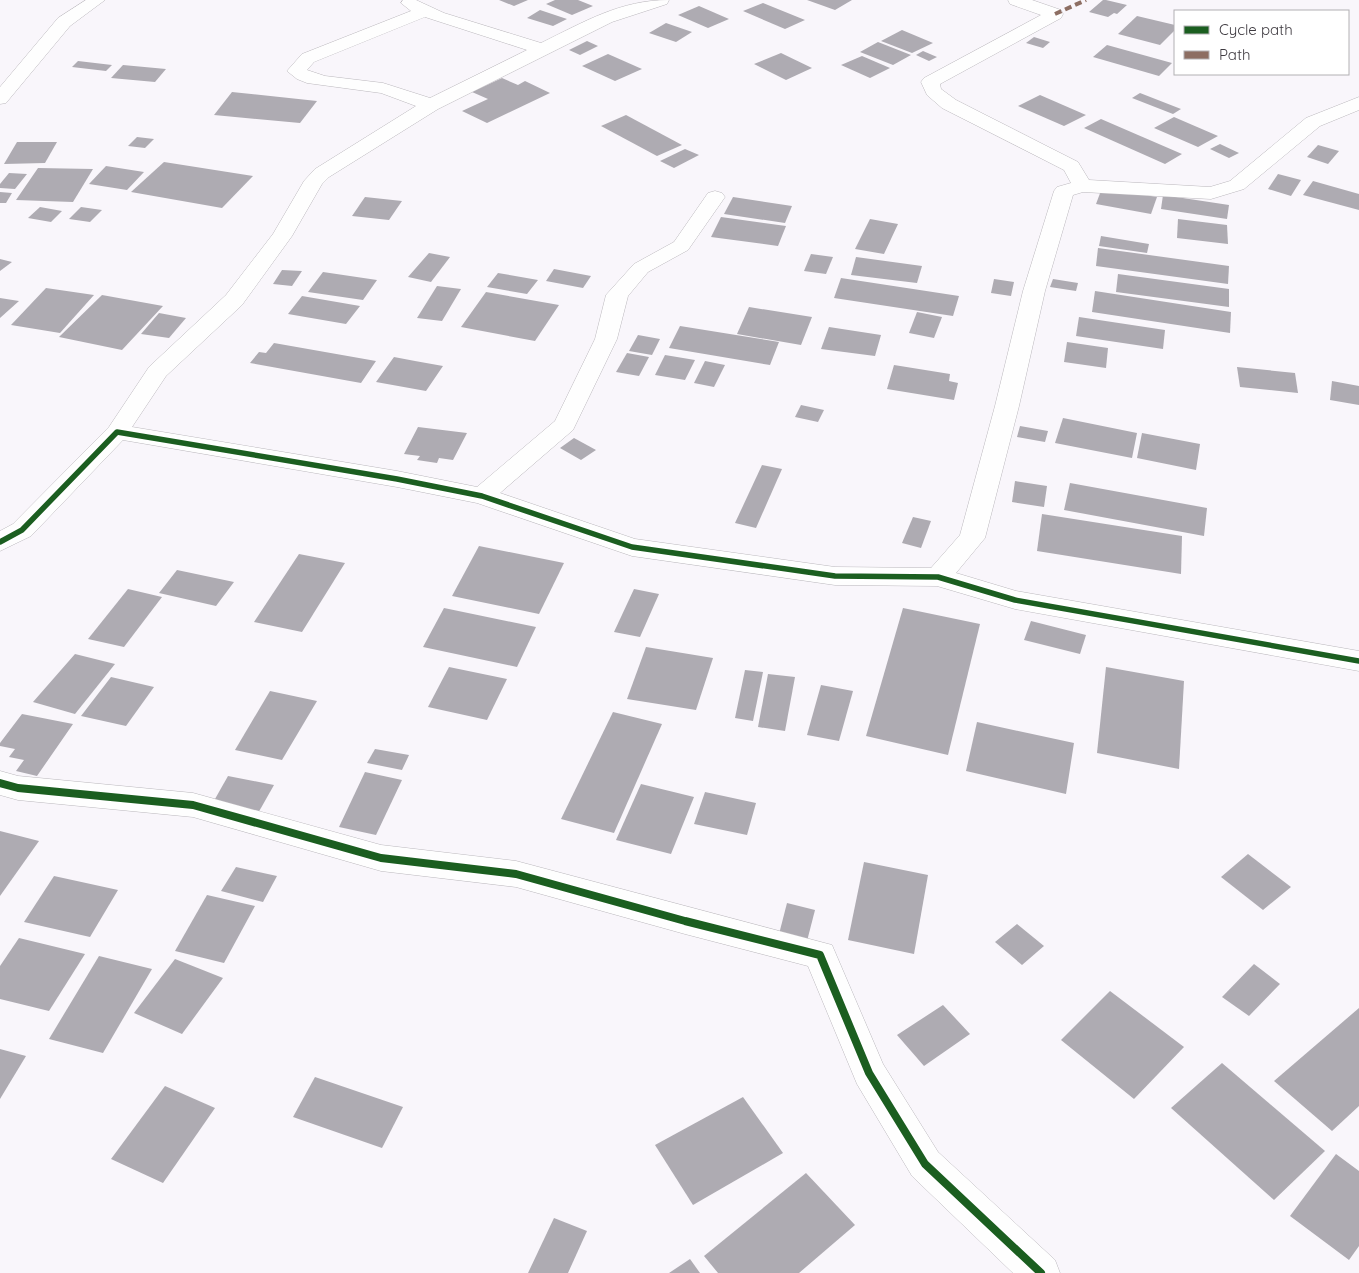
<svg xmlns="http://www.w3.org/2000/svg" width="1359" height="1273" font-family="Quicksand,sans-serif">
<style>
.building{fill:#aeabb2}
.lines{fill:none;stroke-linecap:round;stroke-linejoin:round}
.minor-casing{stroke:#bbb8bd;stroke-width:1}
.minor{fill:#fefefe;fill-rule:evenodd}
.quiet{stroke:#8d6e63;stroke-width:4;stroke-dasharray:7 4;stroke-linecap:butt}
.cycleway-far1-casing{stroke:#fff;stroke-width:9}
.cycleway-casing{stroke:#fff;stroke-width:11}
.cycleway-far1{stroke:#1b5e20;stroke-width:5.5}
.cycleway{stroke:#1b5e20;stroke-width:8}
</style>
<rect width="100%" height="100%" fill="#f9f6fb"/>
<!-- building -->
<g class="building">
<path d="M499 0H528L514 6Z"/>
<path d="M555 0H578L593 6 572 15 546 4Z"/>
<path d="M807 0H852L835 10Z"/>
<path d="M1103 0H1106L1127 5 1117 14 1114 13 1108 17 1089 12Z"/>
<path d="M763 3 805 20 785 29 743 11Z"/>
<path d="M699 6 729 19 708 28 678 15Z"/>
<path d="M540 10 567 19 553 26 527 18Z"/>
<path d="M1137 16 1175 25V30L1160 45 1118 34Z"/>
<path d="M666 23 692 32 676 42 649 33Z"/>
<path d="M902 30 933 43 912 53 881 41Z"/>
<path d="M1034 37 1050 42 1043 48 1026 43Z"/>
<path d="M587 41 598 46 580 55 569 50Z"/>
<path d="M878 42 911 55 893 65 860 52Z"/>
<path d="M1107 45 1172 63 1159 76 1093 57Z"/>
<path d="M923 51 937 57 929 61 916 55Z"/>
<path d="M781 53 812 68 786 80 754 64Z"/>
<path d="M608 54 642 69 615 81 582 66Z"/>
<path d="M862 56 890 68 870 78 841 65Z"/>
<path d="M78 61 112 65 106 71 72 67Z"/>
<path d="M123 65 166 69 155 82 111 78Z"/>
<path d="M502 78 518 85 525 81 550 93 487 123 462 111 488 99 472 92Z"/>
<path d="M232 92 317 101 300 123 214 115Z"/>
<path d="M1140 93 1181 109 1173 114 1132 98Z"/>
<path d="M1040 95 1086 115 1064 126 1018 106Z"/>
<path d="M626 115 682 145 657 156 601 126Z"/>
<path d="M1174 117 1218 136 1198 147 1154 128Z"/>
<path d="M1101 119 1182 154 1165 164 1084 128Z"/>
<path d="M137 137 154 139 145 148 128 146Z"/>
<path d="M17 142H57L45 163 4 164Z"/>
<path d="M1220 144 1239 153 1229 158 1210 149Z"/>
<path d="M1318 145 1339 151 1328 164 1307 157Z"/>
<path d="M685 149 699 155 674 168 660 161Z"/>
<path d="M164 162 253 176 222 208 131 192Z"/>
<path d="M106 166 144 172 127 190 89 184Z"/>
<path d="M38 168 93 169 73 202 16 200Z"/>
<path d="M9 173 27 174 15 189 0 188V184Z"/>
<path d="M1278 174 1301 180 1291 196 1268 189Z"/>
<path d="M1313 181 1359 194V210L1303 195Z"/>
<path d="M1102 188 1157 197 1151 214 1096 204Z"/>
<path d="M0 192 12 193 6 203H0Z"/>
<path d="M1163 195 1229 205 1227 219 1161 209Z"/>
<path d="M365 197 402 201 389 220 352 216Z"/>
<path d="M733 197 792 206 785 223 724 214Z"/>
<path d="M40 207 62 211 51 222 28 218Z"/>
<path d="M81 207 102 210 90 222 69 219Z"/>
<path d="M721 217 786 226 778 246 711 237Z"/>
<path d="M870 219 898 224 884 254 855 249Z"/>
<path d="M1178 219 1227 225 1228 244 1177 238Z"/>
<path d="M1101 236 1149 244 1147 253 1099 246Z"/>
<path d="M1098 248 1229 266 1228 284 1096 266Z"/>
<path d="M429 253 450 257 431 282 408 277Z"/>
<path d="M811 254 833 257 826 274 804 271Z"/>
<path d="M856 257 922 266 917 283 851 275Z"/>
<path d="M0 259 12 262 0 271Z"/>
<path d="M554 269 591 276 583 288 546 281Z"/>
<path d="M282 270 302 271 292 286 273 284Z"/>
<path d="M323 272 377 280 363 300 308 292Z"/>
<path d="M498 273 538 280 527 294 487 287Z"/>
<path d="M1118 274 1229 289V307L1116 292Z"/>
<path d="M841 278 959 296 953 316 834 298Z"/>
<path d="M994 279 1014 282 1011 296 991 293Z"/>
<path d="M1053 279 1078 283 1076 291 1050 287Z"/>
<path d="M437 286 461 289 442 321 417 318Z"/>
<path d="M46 288 94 295 60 333 11 325Z"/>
<path d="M1095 291 1231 312 1230 333 1092 312Z"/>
<path d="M486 292 559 305 535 341 461 327Z"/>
<path d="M102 295 163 306 122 350 59 337Z"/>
<path d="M302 296 360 306 346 324 288 314Z"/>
<path d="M0 298 19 301 0 318Z"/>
<path d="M749 307 812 317 801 345 737 334Z"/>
<path d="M917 312 942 317 934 338 909 333Z"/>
<path d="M159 313 186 318 169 338 141 334Z"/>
<path d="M1079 317 1165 330 1163 349 1076 336Z"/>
<path d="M680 326 779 342 770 365 669 348Z"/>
<path d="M829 327 881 335 875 356 821 349Z"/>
<path d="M638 335 660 339 652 355 629 351Z"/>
<path d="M1067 342 1108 348 1106 368 1064 362Z"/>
<path d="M274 343 376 361 361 383 250 363 259 352 266 353Z"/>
<path d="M627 353 649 357 639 376 616 372Z"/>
<path d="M665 355 695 360 685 380 655 375Z"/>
<path d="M394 357 415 361 443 366 426 391 376 382Z"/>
<path d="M705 361 725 365 714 387 694 383Z"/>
<path d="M894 365 950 374 949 381 958 383 954 400 887 389Z"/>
<path d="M1237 367 1295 373 1298 393 1240 387Z"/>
<path d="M1332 381 1359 386V405L1330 400Z"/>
<path d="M801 405 824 410 818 422 795 417Z"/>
<path d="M1063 418 1137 433 1132 458 1055 443Z"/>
<path d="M1020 426 1048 431 1045 442 1017 437Z"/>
<path d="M418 427 467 433 453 460 439 458 437 463 417 460 420 456 404 454Z"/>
<path d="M1142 433 1200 444 1196 470 1137 458Z"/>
<path d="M574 438 596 450 581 460 560 448Z"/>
<path d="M762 465 782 469 756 528 735 523Z"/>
<path d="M1015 481 1047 486 1044 507 1012 502Z"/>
<path d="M1070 483 1207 508 1204 536 1064 510Z"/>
<path d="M1042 514 1182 536 1181 574 1037 551Z"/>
<path d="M913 517 931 521 921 548 902 543Z"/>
<path d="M479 546 564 563 539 614 452 596Z"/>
<path d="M299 554 345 563 302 632 254 622Z"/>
<path d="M177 570 234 582 216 606 159 593Z"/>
<path d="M128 589 162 597 124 647 88 639Z"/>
<path d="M634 589 659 594 640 637 614 632Z"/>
<path d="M444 608 536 627 517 667 423 647Z"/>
<path d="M903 608 980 624 948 755 866 736Z"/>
<path d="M1031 621 1086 635 1080 654 1024 640Z"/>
<path d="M646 647 713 658 696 710 627 699Z"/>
<path d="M75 654 115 664 75 714 33 702Z"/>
<path d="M449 667 507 679 487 720 428 707Z"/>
<path d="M1106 667 1184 681 1179 769 1097 753Z"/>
<path d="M745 670 763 672 753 721 735 718Z"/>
<path d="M768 674 795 677 785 731 758 727Z"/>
<path d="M111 677 154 687 126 726 81 716Z"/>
<path d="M821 685 853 691 839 741 807 735Z"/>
<path d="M270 691 317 701 282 760 235 750Z"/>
<path d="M613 712 662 724 614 833 561 819Z"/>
<path d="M22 714 73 724 37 776 16 771 24 760 9 757 15 749 0 746V743Z"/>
<path d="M977 722 1074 743 1066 794 966 771Z"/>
<path d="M375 749 409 755 402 770 367 763Z"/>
<path d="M365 772 402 780 376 835 339 827Z"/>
<path d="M228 776 274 785 257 815 211 806Z"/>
<path d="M641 784 694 797 671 854 616 840Z"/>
<path d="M705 792 756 803 747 835 694 824Z"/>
<path d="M0 831 39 841 0 896Z"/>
<path d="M1248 854 1291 887 1263 910 1221 877Z"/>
<path d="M864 862 928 875 914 954 848 940Z"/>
<path d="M236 867 277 876 263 902 221 891Z"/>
<path d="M54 876 118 890 90 937 24 922Z"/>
<path d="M207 895 255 906 224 963 175 951Z"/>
<path d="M787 903 815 910 806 945 778 938Z"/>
<path d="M1017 924 1044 946 1022 965 995 942Z"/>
<path d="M19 938 85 954 49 1011 0 999V966Z"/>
<path d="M99 956 152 969 103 1053 49 1039Z"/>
<path d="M175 959 223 978 182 1034 134 1013Z"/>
<path d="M1254 964 1280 984 1249 1016 1222 997Z"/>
<path d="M1110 991 1184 1047 1134 1099 1061 1040Z"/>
<path d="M943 1005 970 1034 924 1066 897 1035Z"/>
<path d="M1359 1008V1106L1332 1131 1274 1081Z"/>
<path d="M0 1049 26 1056 0 1099Z"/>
<path d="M1222 1063 1325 1151 1274 1200 1171 1108Z"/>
<path d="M315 1077 403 1107 382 1148 293 1117Z"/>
<path d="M165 1086 215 1108 163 1183 111 1159Z"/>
<path d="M743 1097 783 1153 693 1205 655 1145Z"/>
<path d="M1336 1154 1359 1171V1246L1349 1260 1290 1216Z"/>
<path d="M806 1173 855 1225 799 1273H718L704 1256Z"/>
<path d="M554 1218 587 1231 568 1273H528Z"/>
<path d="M690 1259 700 1273H669Z"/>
</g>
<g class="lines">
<!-- minor casing -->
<g class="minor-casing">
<g id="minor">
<path d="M86 0H105L70 26 6 103 0 104V87L58 18Z"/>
<path d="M403 0H416L444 13 541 43C584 22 620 0 669 0L667 4 612 22 438 109 329 177 322 184 292 236 242 305 166 376 132 427 397 471 477 487 555 421 595 339 606 295 634 264 674 242 708 193 715 191 722 193 725 197 688 250 648 272 628 296 617 339 573 430 500 493 635 539 835 567 931 568 960 535 995 406 1023 291 1054 191 1057 187 1071 183 1064 170 942 108 927 95 921 82 924 78 1041 15 1010 4 1008 0H1032L1061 10 1063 14 1061 18 940 84 941 89 956 100 1078 162 1089 180 1210 187 1230 181 1306 118 1359 97V110L1320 126 1244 189 1211 199 1083 192 1073 195 1045 291 1019 406 985 538 956 573 1016 591 1359 651V671L1015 609 937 586 835 585 632 556 477 503 397 487 123 440 31 536 0 551V531L13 524 109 427 149 367 226 295 273 234 304 181 315 169 416 106 381 93 307 83 297 79 287 71 302 54 411 11 401 3ZM425 17 527 50 430 98 383 83 325 76 307 70 314 62Z"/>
<path d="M0 771 18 776 193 793 381 845 516 861 832 945 883 1064 938 1152 1055 1260 1060 1273H1013L912 1176 857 1084 808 966 685 934 516 887 381 871 193 817 18 800 0 795Z"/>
</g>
</g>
<!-- minor -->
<use href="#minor" class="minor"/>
<!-- quiet -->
<path class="quiet" d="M1055 14 1086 0"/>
<!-- cycleway-far1 casing -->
<g class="cycleway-far1-casing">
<path id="cycleway-far1" d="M0 542 22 530 117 432 397 479 482 496 632 547 835 576 938 577 1015 600 1359 661"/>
</g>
<!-- cycleway casing -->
<g class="cycleway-casing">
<path id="cycleway" d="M0 783 18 788 193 805 381 858 516 874 685 921 820 955 869 1073 925 1164 1041 1273"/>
</g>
<!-- cycleway-far1 -->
<use href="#cycleway-far1" class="cycleway-far1"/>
<!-- cycleway -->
<use href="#cycleway" class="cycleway"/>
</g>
<!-- legend -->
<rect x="1174" y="10" width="175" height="65" fill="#ffffff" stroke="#b2b0b3"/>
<rect x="1184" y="26" width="25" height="8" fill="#1b5e20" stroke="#b2b0b3"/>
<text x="1219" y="35" font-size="15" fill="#3e3a40">Cycle path</text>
<rect x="1184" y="51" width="25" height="8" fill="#8d6e63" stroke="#b2b0b3"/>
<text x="1219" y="60" font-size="15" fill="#3e3a40">Path</text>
</svg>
